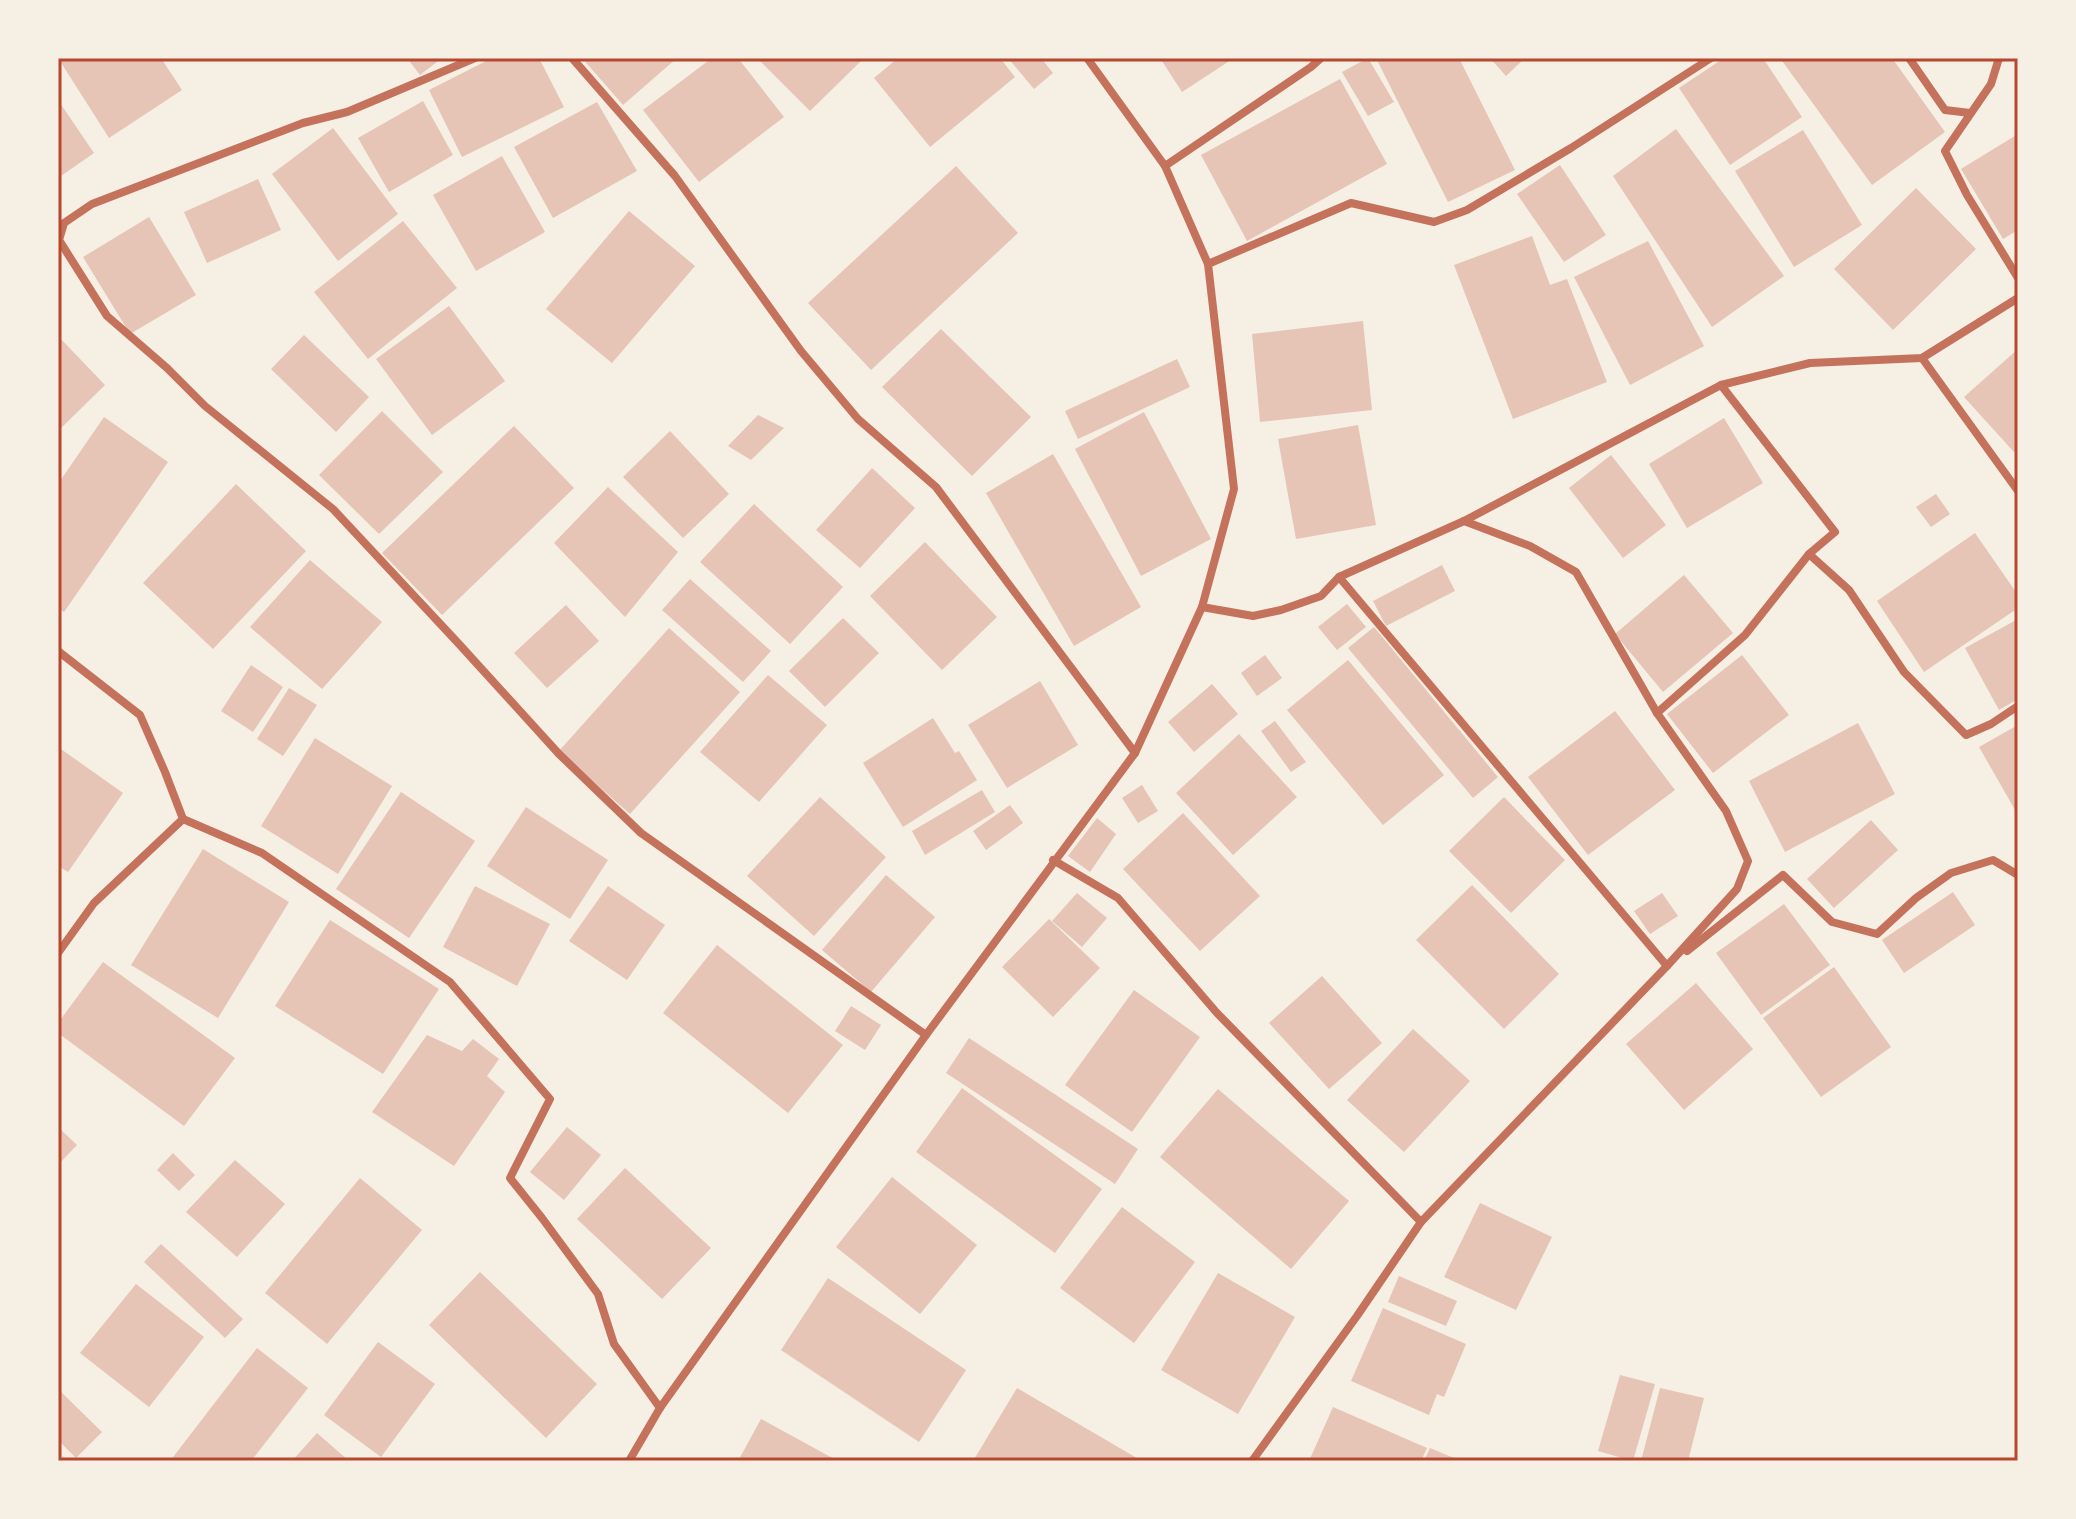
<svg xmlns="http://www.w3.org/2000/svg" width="2076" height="1519" font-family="'PT Sans',sans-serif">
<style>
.building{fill:#e6c5b7}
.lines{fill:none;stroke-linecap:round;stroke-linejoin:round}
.minor{stroke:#c5725c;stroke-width:8}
.neatline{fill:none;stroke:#b5482f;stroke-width:3}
</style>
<rect width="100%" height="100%" fill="#f6efe4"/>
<!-- building -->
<g class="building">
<path d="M58 58H161L182 90 109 138Z"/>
<path d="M407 58H442L420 75Z"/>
<path d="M492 58H539L564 107 462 157 429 90Z"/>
<path d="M582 58H677L623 105Z"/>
<path d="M712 58H738L784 117 699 182 643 110Z"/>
<path d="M757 58H859L861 61 810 111Z"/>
<path d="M898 58H1000L1015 77 930 147 874 78Z"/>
<path d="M1008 58H1041L1053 73 1034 89Z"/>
<path d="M1160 58H1234L1182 92Z"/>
<path d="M1368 58 1394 102 1368 116 1342 72Z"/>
<path d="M1376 58H1459L1515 170 1448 202Z"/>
<path d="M1490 58H1525L1506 76Z"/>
<path d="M1724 58H1763L1802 117 1730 165 1679 88Z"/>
<path d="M1780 58H1892L1945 132 1872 185Z"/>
<path d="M1340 79 1387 164 1247 241 1201 155Z"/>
<path d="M58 100 94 153 58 178Z"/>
<path d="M423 101 453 155 389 192 358 138Z"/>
<path d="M597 102 637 171 553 218 514 147Z"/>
<path d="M333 128 398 214 338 261 272 174Z"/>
<path d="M1676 129 1784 276 1712 327 1613 176Z"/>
<path d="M1803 130 1862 225 1794 267 1735 171Z"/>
<path d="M2018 134V230L2003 239 1961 169Z"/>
<path d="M502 156 545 232 476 271 433 195Z"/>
<path d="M1560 165 1606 235 1564 262 1517 194Z"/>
<path d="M956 166 1018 233 871 370 808 303Z"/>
<path d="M258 179 281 230 207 263 184 212Z"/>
<path d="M1916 188 1976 249 1893 330 1834 269Z"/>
<path d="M629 211 695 266 612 363 546 309Z"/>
<path d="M149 217 196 295 130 334 83 257Z"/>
<path d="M403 221 457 288 368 359 314 292Z"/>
<path d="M1532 236 1550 285 1567 279 1607 382 1513 419 1454 265Z"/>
<path d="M1648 241 1704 346 1630 385 1574 277Z"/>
<path d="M449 306 505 381 432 435 376 359Z"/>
<path d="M1363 321 1372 410 1260 422 1252 334Z"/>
<path d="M941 329 1031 417 972 476 882 387Z"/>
<path d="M304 335 369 397 336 432 271 369Z"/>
<path d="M58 336 105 385 58 431Z"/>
<path d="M2018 349V448L2014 452 1964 397Z"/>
<path d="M1177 359 1190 387 1078 439 1065 411Z"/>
<path d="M382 411 443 472 379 534 319 475Z"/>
<path d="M1144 412 1211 539 1141 576 1075 449Z"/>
<path d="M758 415 784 428 751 460 728 446Z"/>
<path d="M104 417 168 462 64 612 58 608V484Z"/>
<path d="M1724 418 1763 483 1687 528 1649 464Z"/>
<path d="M1358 425 1376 525 1296 539 1278 439Z"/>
<path d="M514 426 574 488 442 615 382 553Z"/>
<path d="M670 431 729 494 683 538 623 477Z"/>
<path d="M1053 454 1141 607 1074 646 986 493Z"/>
<path d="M1611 455 1666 525 1623 558 1569 488Z"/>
<path d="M872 468 915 508 860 568 816 530Z"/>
<path d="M236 484 306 551 213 649 143 583Z"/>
<path d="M608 487 678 552 625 617 554 543Z"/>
<path d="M1936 494 1950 514 1931 527 1916 507Z"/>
<path d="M754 504 843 587 790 644 700 562Z"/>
<path d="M1975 533 2018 595V608L1924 672 1877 601Z"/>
<path d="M925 542 997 617 942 670 870 596Z"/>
<path d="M310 560 382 622 322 689 250 627Z"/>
<path d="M1442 565 1455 591 1386 626 1373 601Z"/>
<path d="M1684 575 1733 633 1663 692 1615 634Z"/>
<path d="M690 579 771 651 743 682 662 610Z"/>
<path d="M1347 604 1366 627 1337 650 1318 627Z"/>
<path d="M566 605 599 641 547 688 514 653Z"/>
<path d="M843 618 879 653 825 707 789 671Z"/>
<path d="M2018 619V699L1999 710 1965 648Z"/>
<path d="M1374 627 1498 777 1473 798 1348 648Z"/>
<path d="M669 628 740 692 630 814 559 751Z"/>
<path d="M1265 655 1282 678 1257 696 1241 673Z"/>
<path d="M1742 655 1789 715 1713 773 1667 714Z"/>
<path d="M1348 660 1444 775 1383 825 1287 710Z"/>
<path d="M251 665 283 687 253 732 221 711Z"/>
<path d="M768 675 827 725 759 802 700 752Z"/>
<path d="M1040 681 1078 745 1007 788 968 725Z"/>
<path d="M1212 684 1238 714 1194 752 1168 722Z"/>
<path d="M289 688 317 705 283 756 257 739Z"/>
<path d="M1615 711 1675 790 1588 855 1528 777Z"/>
<path d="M933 718 955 753 959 751 977 780 903 827 863 763Z"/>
<path d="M1275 721 1306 762 1291 772 1261 731Z"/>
<path d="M1858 723 1895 794 1785 852 1749 781Z"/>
<path d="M2018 725V815L1979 747Z"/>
<path d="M1239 734 1297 797 1233 855 1176 793Z"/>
<path d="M315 738 392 786 338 874 261 826Z"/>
<path d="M58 747 123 793 68 872 58 866Z"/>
<path d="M1142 785 1158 811 1138 823 1122 798Z"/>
<path d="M982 790 995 812 925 855 912 831Z"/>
<path d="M401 792 475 841 409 938 336 889Z"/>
<path d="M820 797 886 857 814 936 747 876Z"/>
<path d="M1504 797 1565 860 1511 913 1449 851Z"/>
<path d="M1010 805 1023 823 986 850 973 831Z"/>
<path d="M526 807 608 860 570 919 487 866Z"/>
<path d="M1183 813 1260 896 1200 951 1123 869Z"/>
<path d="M1097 818 1116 834 1090 872 1068 856Z"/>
<path d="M1871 820 1898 850 1834 908 1807 879Z"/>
<path d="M203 849 289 902 218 1018 131 965Z"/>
<path d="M886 875 935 917 871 992 822 950Z"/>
<path d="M1472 885 1559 974 1504 1029 1416 940Z"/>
<path d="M475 886 550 924 517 986 443 947Z"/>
<path d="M608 886 665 925 627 980 569 941Z"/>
<path d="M1953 892 1975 925 1904 973 1882 940Z"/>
<path d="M1077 893 1107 918 1082 947 1052 921Z"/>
<path d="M1662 893 1678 916 1650 934 1634 911Z"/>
<path d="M1784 904 1830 965 1761 1015 1716 953Z"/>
<path d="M1049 919 1100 968 1053 1017 1002 967Z"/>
<path d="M330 920 439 989 383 1074 275 1006Z"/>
<path d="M717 945 843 1045 788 1113 663 1013Z"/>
<path d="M103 962 235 1058 184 1126 58 1033V1023Z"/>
<path d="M1834 967 1891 1047 1821 1097 1763 1018Z"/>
<path d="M1322 976 1382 1043 1329 1089 1269 1023Z"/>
<path d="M1696 983 1753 1049 1684 1110 1626 1044Z"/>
<path d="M1134 990 1200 1037 1132 1132 1065 1085Z"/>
<path d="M851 1006 881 1025 865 1050 835 1031Z"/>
<path d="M1413 1029 1470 1081 1404 1152 1347 1100Z"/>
<path d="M427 1035 462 1051 473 1039 499 1059 487 1076 505 1092 454 1166 372 1112Z"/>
<path d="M969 1038 1138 1149 1115 1184 946 1073Z"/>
<path d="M962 1088 1102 1189 1055 1253 916 1152Z"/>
<path d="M1218 1089 1349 1201 1291 1269 1160 1157Z"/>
<path d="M58 1127 77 1145 58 1165Z"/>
<path d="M567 1127 601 1155 564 1200 530 1172Z"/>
<path d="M173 1153 195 1175 179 1191 157 1170Z"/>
<path d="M235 1160 285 1204 237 1257 186 1212Z"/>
<path d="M625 1168 711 1248 662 1299 577 1219Z"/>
<path d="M892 1177 977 1245 920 1314 836 1247Z"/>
<path d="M360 1178 422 1230 327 1344 265 1293Z"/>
<path d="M1480 1203 1552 1237 1516 1310 1444 1277Z"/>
<path d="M1122 1207 1195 1262 1134 1343 1060 1288Z"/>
<path d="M161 1244 243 1319 225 1338 144 1262Z"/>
<path d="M480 1272 597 1384 546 1438 429 1325Z"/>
<path d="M1218 1273 1295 1317 1238 1414 1161 1370Z"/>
<path d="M1399 1276 1457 1301 1446 1326 1388 1302Z"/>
<path d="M828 1278 966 1370 919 1442 781 1350Z"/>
<path d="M136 1284 204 1337 149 1407 80 1353Z"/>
<path d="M1383 1308 1466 1344 1444 1397 1437 1394 1429 1415 1351 1381Z"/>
<path d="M378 1342 435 1384 381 1457 324 1415Z"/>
<path d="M257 1348 308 1388 251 1461H170Z"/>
<path d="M1620 1375 1655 1384 1633 1461 1598 1451Z"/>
<path d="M1017 1388 1142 1461H973Z"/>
<path d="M1660 1388 1704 1398 1688 1461H1641Z"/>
<path d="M58 1389 102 1432 76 1458 58 1440Z"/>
<path d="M1333 1407 1427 1448 1421 1461H1309Z"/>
<path d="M761 1419 838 1461H738Z"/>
<path d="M317 1433 349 1461H292Z"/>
<path d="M1430 1448 1461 1461H1424Z"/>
</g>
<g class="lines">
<!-- minor -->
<g class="minor">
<path d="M475 58 347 112 303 123 92 204 64 223 59 240 107 316 167 368 205 406 333 509 459 644 559 754 641 833 926 1035"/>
<path d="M572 58 675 176 801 351 858 419 936 487 1135 753"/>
<path d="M1909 58 1945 110 1970 113"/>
<path d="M1999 58 1991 84 1945 151 1967 195 2018 278"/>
<path d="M1165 166 1311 67 1321 58"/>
<path d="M1208 264 1351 203 1434 222 1467 210 1571 148 1711 58"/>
<path d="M1922 358 2018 491"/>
<path d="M1809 554 1849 590 1904 672 1966 735 1991 724 2018 706"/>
<path d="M1339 577 1667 966"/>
<path d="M1202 607 1253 616 1281 610 1321 596 1339 577 1464 521 1721 385 1810 363 1922 358 2018 298"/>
<path d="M58 651 140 715 165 772 183 819 262 853 450 982 550 1099 510 1178 542 1218 598 1294 614 1344 660 1408"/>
<path d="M1657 713 1745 635 1809 554 1835 532 1721 385"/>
<path d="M1053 860 1118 898 1217 1013 1421 1222"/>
<path d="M1687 951 1783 875 1832 922 1877 934 1916 898 1951 873 1993 860 2018 875"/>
<path d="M58 953 94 903 183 819"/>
<path d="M629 1461 660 1408 926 1035 1135 753 1202 607 1234 489 1208 264 1165 166 1087 58"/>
<path d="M1252 1461 1357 1316 1421 1222 1667 966 1737 889 1748 861 1726 811 1657 713 1576 572 1530 546 1464 521"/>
</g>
</g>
<!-- border -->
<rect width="2076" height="1519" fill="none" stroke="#f6efe4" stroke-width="120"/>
<rect x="60" y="60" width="1956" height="1399" class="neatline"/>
</svg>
